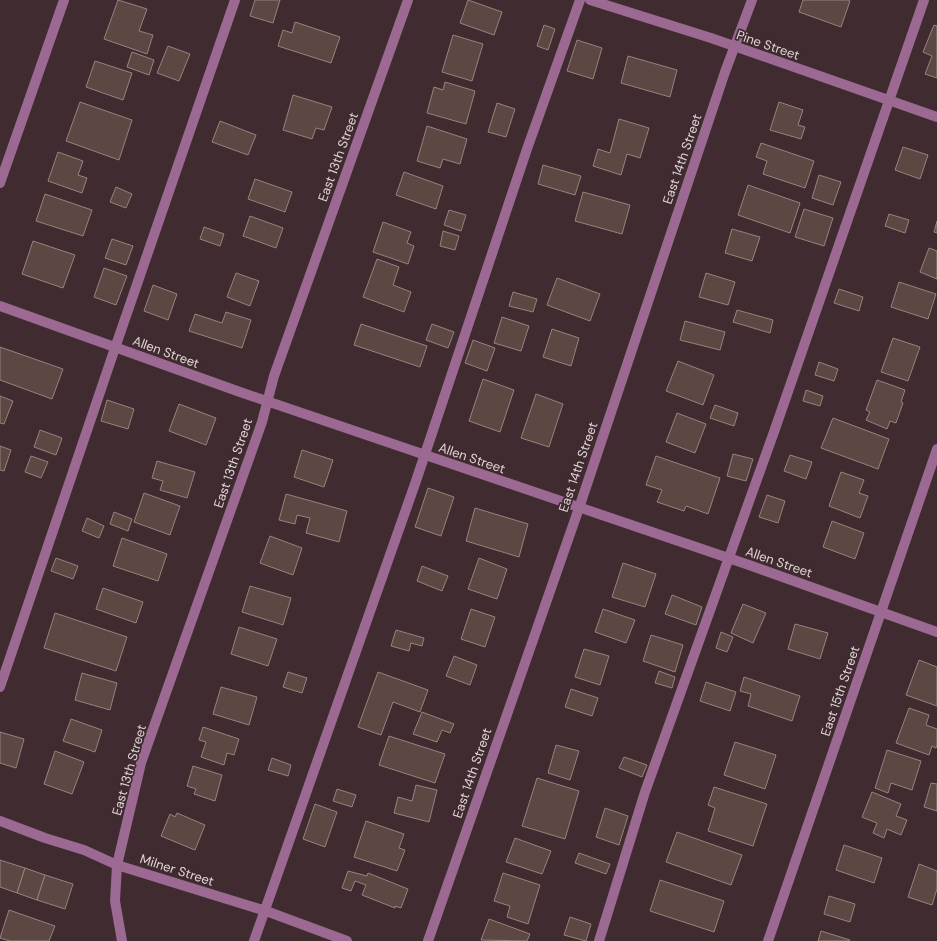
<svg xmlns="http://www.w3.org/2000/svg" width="937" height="941" font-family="'DM Sans',sans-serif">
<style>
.building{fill:#5c4743;stroke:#99827e}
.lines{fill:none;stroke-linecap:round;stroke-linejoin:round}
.minor{stroke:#9b6991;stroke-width:10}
.labels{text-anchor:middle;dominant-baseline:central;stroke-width:3.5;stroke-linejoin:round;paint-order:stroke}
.street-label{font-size:13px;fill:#e0d3d5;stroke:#3f2b30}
</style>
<rect width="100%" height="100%" fill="#3f2b30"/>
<!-- building -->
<g class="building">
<path d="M118 0 147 9 139 31 153 35 147 54 104 39Z"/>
<path d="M255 0H280L273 23 250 16Z"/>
<path d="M468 0 502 12 494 35 460 23Z"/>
<path d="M803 0H848L850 1 841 27 799 12Z"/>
<path d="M295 22 340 37 331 63 278 46 283 30 292 33Z"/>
<path d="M544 25 555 29 548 50 537 46Z"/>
<path d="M934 25 937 26V78L925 74 932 56 923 52Z"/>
<path d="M453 35 483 44 472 81 442 72Z"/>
<path d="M577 40 602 48 593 79 567 71Z"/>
<path d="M168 46 190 54 179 81 157 73Z"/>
<path d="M132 52 154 60 149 75 127 67Z"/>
<path d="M628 56 677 70 670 97 621 83Z"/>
<path d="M95 61 132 73 123 100 86 87Z"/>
<path d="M445 82 475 91 466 124 427 113 434 87 443 90Z"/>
<path d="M293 95 332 107 324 130 316 128 312 139 283 130Z"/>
<path d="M80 102 132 120 119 160 66 141Z"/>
<path d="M779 102 803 110 798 125 805 127 801 139 770 130Z"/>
<path d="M497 103 515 109 506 137 488 132Z"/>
<path d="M619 119 649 128 640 158 627 154 621 175 593 166 598 149 610 153Z"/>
<path d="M220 121 256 135 248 155 212 142Z"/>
<path d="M427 126 467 139 460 164 443 159 440 168 417 161Z"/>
<path d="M761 143 814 161 805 188 763 174 767 161 756 157Z"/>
<path d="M903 147 928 155 920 179 895 170Z"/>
<path d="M58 152 83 161 78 175 87 178 82 193 48 181Z"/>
<path d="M543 165 581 176 575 195 538 184Z"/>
<path d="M404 172 443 186 436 209 396 195Z"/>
<path d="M819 175 841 182 833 205 812 198Z"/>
<path d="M255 179 292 192 285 212 248 199Z"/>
<path d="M748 185 800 203 790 233 738 215Z"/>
<path d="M116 187 132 194 126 208 110 202Z"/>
<path d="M583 192 630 205 622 234 575 221Z"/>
<path d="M45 194 92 210 83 236 36 221Z"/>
<path d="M804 209 833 218 824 246 795 237Z"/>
<path d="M449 210 466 215 461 231 444 225Z"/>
<path d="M889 214 909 220 905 233 885 226Z"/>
<path d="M250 216 283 228 276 248 243 236Z"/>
<path d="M937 221V233L934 232Z"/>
<path d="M383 222 411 232 407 243 414 246 408 264 373 252Z"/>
<path d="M204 227 224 234 220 246 200 239Z"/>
<path d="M732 229 760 237 752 261 725 253Z"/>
<path d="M443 231 459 236 455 250 440 246Z"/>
<path d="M112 239 133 246 126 265 105 258Z"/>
<path d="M33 241 75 255 63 288 22 274Z"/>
<path d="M929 248 937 251V279L920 272Z"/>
<path d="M377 259 399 267 393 285 411 292 404 312 363 297Z"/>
<path d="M104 268 127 276 116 305 94 297Z"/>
<path d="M236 273 259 281 250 306 227 297Z"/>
<path d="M706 273 735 282 728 305 699 297Z"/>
<path d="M557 278 600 294 590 321 547 305Z"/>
<path d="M899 282 936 294 928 319 891 307Z"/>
<path d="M153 285 177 294 168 320 144 311Z"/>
<path d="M839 289 863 297 859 311 834 303Z"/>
<path d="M513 292 537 299 533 312 509 306Z"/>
<path d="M737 310 773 320 770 333 733 322Z"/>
<path d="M226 312 251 320 242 348 189 331 195 314 222 323Z"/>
<path d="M502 317 529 326 521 351 494 343Z"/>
<path d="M685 321 725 332 720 350 680 340Z"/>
<path d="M361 324 427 346 420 367 354 345Z"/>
<path d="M432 324 454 332 448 348 426 340Z"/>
<path d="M552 329 579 338 571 366 543 357Z"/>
<path d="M893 338 920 347 908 381 881 372Z"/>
<path d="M473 340 495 348 487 371 465 363Z"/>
<path d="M0 347 63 369 52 399 0 380Z"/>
<path d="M678 361 714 375 703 405 666 391Z"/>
<path d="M819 362 838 369 834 381 815 375Z"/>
<path d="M483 379 514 390 500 432 469 421Z"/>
<path d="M877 380 905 390 901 402 903 403 896 423 890 421 887 429 866 420 870 412 866 410Z"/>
<path d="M806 390 823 396 820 406 803 401Z"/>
<path d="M536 394 563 404 549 447 521 438Z"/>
<path d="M0 396 13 401 4 424 0 423Z"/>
<path d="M107 400 134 409 128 429 101 421Z"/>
<path d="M179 404 216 418 206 445 169 431Z"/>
<path d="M715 405 738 413 734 426 710 418Z"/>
<path d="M677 413 706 424 695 453 666 442Z"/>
<path d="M833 418 889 439 878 469 821 448Z"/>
<path d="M40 430 62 438 56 455 34 447Z"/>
<path d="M0 446 11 450 4 471 0 470Z"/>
<path d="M302 450 333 460 324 487 294 477Z"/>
<path d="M733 454 753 459 746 481 727 476Z"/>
<path d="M790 455 812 462 806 479 784 471Z"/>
<path d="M31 456 48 462 41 478 25 472Z"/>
<path d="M656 456 720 478 708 514 686 506 684 511 657 502 662 490 646 485Z"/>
<path d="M157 461 195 472 187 498 160 490 163 481 152 478Z"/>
<path d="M841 472 864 480 859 493 868 496 860 518 829 506Z"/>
<path d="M428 488 454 497 441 536 415 527Z"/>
<path d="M144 493 180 506 170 535 134 522Z"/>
<path d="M286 494 347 511 339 542 306 533 310 518 297 515 295 524 279 520Z"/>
<path d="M767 495 785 501 778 523 759 517Z"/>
<path d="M475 508 528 524 519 557 466 541Z"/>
<path d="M114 512 132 519 128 531 110 524Z"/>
<path d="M87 518 104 526 99 538 82 531Z"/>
<path d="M832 521 864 533 855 559 823 547Z"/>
<path d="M270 536 302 548 293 575 260 563Z"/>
<path d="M122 538 167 554 158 581 113 566Z"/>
<path d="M56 558 78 566 73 579 51 571Z"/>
<path d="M479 558 507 569 497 599 468 589Z"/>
<path d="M623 563 656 574 645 607 612 597Z"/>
<path d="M422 566 448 576 442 591 417 581Z"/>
<path d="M250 586 291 598 283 625 242 612Z"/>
<path d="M103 588 143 602 136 623 96 609Z"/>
<path d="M672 595 702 607 696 625 665 614Z"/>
<path d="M743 604 766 613 753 643 731 633Z"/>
<path d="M471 609 495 617 485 647 461 639Z"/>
<path d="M603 609 635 620 626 643 595 632Z"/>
<path d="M55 613 127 637 116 671 44 648Z"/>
<path d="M795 624 828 633 820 659 788 649Z"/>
<path d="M239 627 277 639 268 666 231 654Z"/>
<path d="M396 630 424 638 422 646 411 643 409 651 391 646Z"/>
<path d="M721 632 733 637 727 652 716 648Z"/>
<path d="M651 635 683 645 675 672 643 661Z"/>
<path d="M584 649 609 656 600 685 575 677Z"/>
<path d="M454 656 477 665 470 685 446 676Z"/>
<path d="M919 660 937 667V706L906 695Z"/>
<path d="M659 671 675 677 672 688 655 683Z"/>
<path d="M288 672 307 678 302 693 283 687Z"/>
<path d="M378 672 428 690 420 712 393 702 381 735 358 727Z"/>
<path d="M82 673 117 683 110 710 75 700Z"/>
<path d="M744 677 800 696 792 721 748 706 751 694 740 691Z"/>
<path d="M706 682 736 692 730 711 700 701Z"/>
<path d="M221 687 257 697 249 725 213 714Z"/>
<path d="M571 689 598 698 592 716 565 707Z"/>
<path d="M909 708 929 715 926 725 937 729V745L936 748 932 746 929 755 896 743Z"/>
<path d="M422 712 454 724 450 733 442 730 437 742 413 734Z"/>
<path d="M71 719 102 730 95 752 63 741Z"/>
<path d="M203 727 239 739 234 755 227 753 224 765 201 757 206 742 199 740Z"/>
<path d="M0 732 24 739 16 768 0 763Z"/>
<path d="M389 736 445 754 435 783 379 765Z"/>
<path d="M735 742 776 755 765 789 724 775Z"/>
<path d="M556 745 579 751 570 780 548 773Z"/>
<path d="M887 750 921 761 912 790 891 783 888 793 875 788Z"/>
<path d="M55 751 84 762 72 794 44 784Z"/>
<path d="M624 757 647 765 642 777 619 768Z"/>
<path d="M272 758 291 765 288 776 268 770Z"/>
<path d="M193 766 222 775 215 801 194 794 196 789 187 786Z"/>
<path d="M537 778 579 791 565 839 522 826Z"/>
<path d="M931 783 937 784V811L924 807Z"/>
<path d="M416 785 437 790 429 822 394 813 398 797 412 801Z"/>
<path d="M714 787 767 804 753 846 708 831 715 808 708 805Z"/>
<path d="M337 789 356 795 352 807 333 801Z"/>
<path d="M872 792 901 804 896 816 907 820 901 835 887 829 884 838 873 833 877 823 862 817Z"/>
<path d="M315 804 337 812 325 847 303 839Z"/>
<path d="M605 808 628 816 619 845 596 837Z"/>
<path d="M177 813 205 825 195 850 161 836 170 814 175 817Z"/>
<path d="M366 821 404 834 399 848 405 850 397 871 354 857Z"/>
<path d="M677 832 742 855 731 885 666 862Z"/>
<path d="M515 838 551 851 542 874 506 862Z"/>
<path d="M844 845 882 858 874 883 836 870Z"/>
<path d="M579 853 610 864 606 874 575 863Z"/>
<path d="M0 860 25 868 17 893 0 887Z"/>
<path d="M919 864 937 871V889L932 905 908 897Z"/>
<path d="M25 868 45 875 37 900 17 893Z"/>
<path d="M348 871 367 876 368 873 408 889 401 908 395 906V908L362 895 366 885 355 881 351 891 342 888Z"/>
<path d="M503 873 540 885 528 924 507 917 510 906 494 901Z"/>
<path d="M45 875 73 884 65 909 37 900Z"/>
<path d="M660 880 724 901 714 932 650 911Z"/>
<path d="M829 896 855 904 850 922 824 914Z"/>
<path d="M9 910 55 926 49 941H10L0 938Z"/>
<path d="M570 917 591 924 586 941 564 935Z"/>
<path d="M489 919 530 934 527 941 481 940Z"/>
<path d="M821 931 850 940 849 941H818Z"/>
</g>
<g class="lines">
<!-- minor -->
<g class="minor">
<path d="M590 0 711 38 937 117"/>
<path d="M0 183 64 0"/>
<path d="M0 306 240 392 749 565 937 632"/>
<path d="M0 687 115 348 235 0"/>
<path d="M0 821 45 838 84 850 117 865 266 911 347 941"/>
<path d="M122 941 115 901 117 865 141 763 262 422 274 376 408 0"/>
<path d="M254 941 416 481 527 149 580 0"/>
<path d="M428 941 579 508 725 72 752 0"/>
<path d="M599 941 645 792 775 429 924 0"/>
<path d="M768 941 937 449"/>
</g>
</g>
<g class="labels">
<!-- street labels -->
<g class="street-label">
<text transform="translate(768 45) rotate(19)">Pine Street</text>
<text transform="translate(338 157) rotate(-70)">East 13th Street</text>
<text transform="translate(682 159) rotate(-71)">East 14th Street</text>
<text transform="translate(166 352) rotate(20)">Allen Street</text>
<text transform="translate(472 458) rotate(19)">Allen Street</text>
<text transform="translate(233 463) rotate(-71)">East 13th Street</text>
<text transform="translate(578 467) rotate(-71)">East 14th Street</text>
<text transform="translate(779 562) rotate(19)">Allen Street</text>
<text transform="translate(840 691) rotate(-71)">East 15th Street</text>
<text transform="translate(129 770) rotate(-74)">East 13th Street</text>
<text transform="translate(472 773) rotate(-71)">East 14th Street</text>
<text transform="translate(177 870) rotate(18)">Milner Street</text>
</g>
</g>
</svg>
